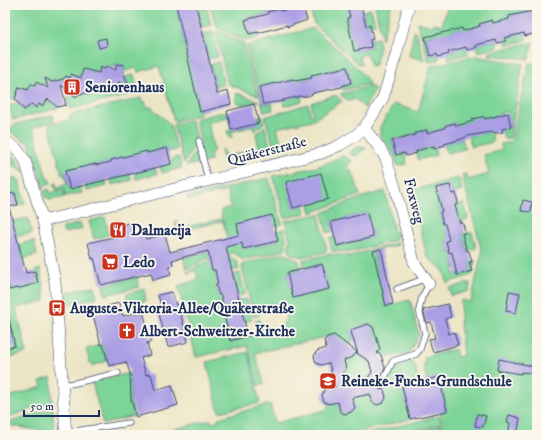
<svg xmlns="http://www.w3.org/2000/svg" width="542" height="440" font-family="'IM FELL DW Pica',serif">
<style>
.green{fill:#7dd498;stroke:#4c827b}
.building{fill:#ab9ee5}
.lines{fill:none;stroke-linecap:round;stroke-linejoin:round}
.lane-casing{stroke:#3a4a6d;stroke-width:7}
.street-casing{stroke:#3a4a6d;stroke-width:12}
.lane{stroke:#fff;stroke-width:5.5}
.street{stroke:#fff;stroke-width:11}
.labels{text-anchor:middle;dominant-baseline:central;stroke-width:3.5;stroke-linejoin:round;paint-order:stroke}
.poi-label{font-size:15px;font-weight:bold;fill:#1b2f5e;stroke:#fbf7ec;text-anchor:start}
.street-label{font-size:15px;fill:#1b2f5e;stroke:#fbf7ec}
</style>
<rect width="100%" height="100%" fill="#fbf7ec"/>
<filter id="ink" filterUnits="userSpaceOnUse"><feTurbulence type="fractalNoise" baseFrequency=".025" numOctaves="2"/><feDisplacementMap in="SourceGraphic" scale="8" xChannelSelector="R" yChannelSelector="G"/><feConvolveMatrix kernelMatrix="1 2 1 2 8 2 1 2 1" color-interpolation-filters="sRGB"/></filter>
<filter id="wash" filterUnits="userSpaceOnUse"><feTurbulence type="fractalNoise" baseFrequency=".012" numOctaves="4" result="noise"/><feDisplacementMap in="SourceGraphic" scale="16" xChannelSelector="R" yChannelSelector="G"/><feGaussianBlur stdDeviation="0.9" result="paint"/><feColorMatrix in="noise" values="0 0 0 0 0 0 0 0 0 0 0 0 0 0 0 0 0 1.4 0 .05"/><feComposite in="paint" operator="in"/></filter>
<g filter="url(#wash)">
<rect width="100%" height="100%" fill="#ece5c5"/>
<!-- green -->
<g class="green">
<path d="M5 5H178V13L185 46 200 98 197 99 200 115 174 121 159 66 138 72 136 68 123 72 124 65 116 64V66L110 68 106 66 105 69 100 68 99 71C93 72 89 70 83 72L82 75 70 78 66 76 63 79 52 82 48 80 46 83 35 86 31 85 29 88 24 89 19 87 17 94 19 97 8 100 5 87Z"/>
<path d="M210 5H297V7L280 11V9L268 14 251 18V16L245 18 249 34 258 32 259 37 245 41 218 28 216 26Z"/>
<path d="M309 5H347L350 17 347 18 354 51 371 47 370 40 378 38 380 46 375 65 371 66 367 54 359 56 362 65 357 63 314 24Z"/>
<path d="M375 5H391L382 39Z"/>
<path d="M448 5H537V12L522 15V13L509 16V19L493 23 492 20 479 24 480 26 463 31 462 28 451 31 437 37 436 34 426 37 430 56 437 54 439 60 429 62 417 22 433 26 434 23 442 25Z"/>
<path d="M207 8 211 25 202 27 197 10Z"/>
<path d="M371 9 375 24 366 26 363 11Z"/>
<path d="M313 28C324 38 366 72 369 84L343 90 342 86 351 83 347 67 311 75 312 78 295 81 294 79 259 87 263 104 272 103 273 110 264 112 247 46Z"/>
<path d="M218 31 244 44 258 96 228 84 216 33Z"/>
<path d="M414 31 416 32 424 60 409 56Z"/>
<path d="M213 32 218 57 209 59 203 34Z"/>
<path d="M524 33 526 40 507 45 504 38Z"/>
<path d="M496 40 498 47 478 52 476 45Z"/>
<path d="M533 42 529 59 489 55 490 52Z"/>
<path d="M466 47 468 54 449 59 448 52Z"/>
<path d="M475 56 523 64 510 138 504 139 502 129 511 127 507 111 501 113 502 114 485 119 484 117 473 119V121L456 126 455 123 443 126 444 128 427 133 426 130 415 133V135L399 139 398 137 392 139 396 155 405 153 407 164 398 166 393 153 380 136V127L394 104 418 112 431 66Z"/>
<path d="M219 62 224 85 216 87 210 64Z"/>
<path d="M529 63 537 65V435H402L443 425 440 412 447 410 439 378 427 380 423 364 426 363 424 357 455 349 457 357 463 356 460 323 461 300 471 302 482 252 462 175 466 174 468 180 489 174 484 155 502 150 501 144 511 142Z"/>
<path d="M134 75 138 93 70 109 67 97 70 98 74 96 76 97 79 94 86 93 88 95 92 91 94 93 98 90 103 88 106 91 108 87 120 84 122 87 128 82 125 77Z"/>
<path d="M370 86 375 89 365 108 355 99 348 101 340 94Z"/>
<path d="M237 93 259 101C250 103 231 110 237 93Z"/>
<path d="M336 95 342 101 321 115 312 120 277 128 281 142 273 144 265 117 308 104 311 116 313 115 311 103Z"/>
<path d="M301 96 302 101 285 106 283 100Z"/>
<path d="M141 98 142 102 145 101 147 107H151L170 124 177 148 176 150 168 152 166 147 161 148 162 149 147 153 146 152 111 160V162L97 165 96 164 65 172 70 189 80 186 82 193 66 196 64 188 56 190 54 184 56 183 57 187 67 184 65 175H62L49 124 70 120V115Z"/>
<path d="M56 100 58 108 13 120 9 105 20 102 19 104 24 110 28 107 33 106 36 108 39 104 42 106 45 103Z"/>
<path d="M227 111 228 117 208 122 214 151 210 153 211 161 186 166 201 142 195 119Z"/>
<path d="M53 115 54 121 33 127 47 179H49L51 184 43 186 30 144 9 131 14 125Z"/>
<path d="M262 116 264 123 255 131 254 126 231 132 232 137 229 138 227 131 259 123 258 117Z"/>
<path d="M191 120 197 141 184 163 173 124Z"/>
<path d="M265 126 270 147 223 158 221 150 223 149 225 157 259 148 256 134Z"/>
<path d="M491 132 493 142 471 147 468 136Z"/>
<path d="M462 139 465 149 447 153 444 144Z"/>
<path d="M434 146 436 155 418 160 416 151Z"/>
<path d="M5 147 15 157 24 172 5 160Z"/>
<path d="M357 147 366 148 356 156 348 153Z"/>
<path d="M343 156 353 161 347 165 354 176 360 195 311 213 309 204 290 197 293 208 303 205 306 213 285 218 273 176 317 167Z"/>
<path d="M179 157 181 168 162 173 160 167 173 160V158Z"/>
<path d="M155 168 157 174 136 179 135 173Z"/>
<path d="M130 174 132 180 112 185 111 179Z"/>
<path d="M16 178 19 180 25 204 18 205 15 193 5 194V181Z"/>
<path d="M269 178 282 224 274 226 272 215 241 240 243 249 278 241 276 231 284 229 286 240 285 249 282 251 243 260 234 253 205 259 189 268H186L181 249 184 248 187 257 229 246 223 221 180 231 181 236 178 237 175 221H177L179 228 222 219 221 210 231 207 227 191 188 200 187 197Z"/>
<path d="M457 178 460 180 462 191 452 194 450 185 434 189 435 195H438L442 211 440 212 443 224H445L449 240 446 241 449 253 452 252 455 269H453L455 275 471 271 469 262 475 261 472 275 447 283 444 271 427 257 411 191Z"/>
<path d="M105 180 107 186 86 191 85 185Z"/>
<path d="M49 189 50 193 63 190 65 197 50 200 46 198 44 191Z"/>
<path d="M385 191 396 240 351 252 332 251 329 238 335 237 337 246 373 237 371 228H369L367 213 331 222 333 231 327 233 322 213 363 197Z"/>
<path d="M464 203 468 218 460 223 455 205Z"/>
<path d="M319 214 327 250 325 252 302 257 291 254 288 247 290 240 285 221Z"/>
<path d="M105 217 109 235 94 239 89 221Z"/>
<path d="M28 218 32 233 17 236 13 221Z"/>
<path d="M80 223 82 229 64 233 62 228Z"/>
<path d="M472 232 476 248 467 251 462 234Z"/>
<path d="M34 241 37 255 22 259 19 244Z"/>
<path d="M397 243 398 245 373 251 386 306 410 300 419 335 409 353C398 356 388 358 377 353L379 348 373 327 368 324 351 332 353 339 350 344 345 345 334 335 255 353 264 384 258 386 247 346 196 357 178 286 198 280 196 271 187 273V272L206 262 230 256 237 262 239 269 232 271 215 270 218 284 216 285 219 295H221L224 310H223L230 341 259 334 255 320 259 319C264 337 281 334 286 318 284 302 264 300 259 315L254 317 242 267 243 264 284 253 299 261 301 269 287 273 294 298 329 289 322 264 304 268 303 260 329 254 350 256Z"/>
<path d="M40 269 43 283 45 301 16 308 27 353 5 359V348L9 347 10 350 16 348 9 318 5 319V271L9 278 6 279 9 290 30 286V285L38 282 35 271Z"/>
<path d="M240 273 245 294 238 296 233 275Z"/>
<path d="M137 277 139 287 105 295 103 286Z"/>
<path d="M470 283 469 291 451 296 449 288Z"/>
<path d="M94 286 97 297 68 305 67 292Z"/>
<path d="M144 289 146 301 130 306 126 294Z"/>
<path d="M247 299 252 320 244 322 239 300Z"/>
<path d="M103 344 107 361 91 366 86 349Z"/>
<path d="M248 352 260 403 219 412 207 362Z"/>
<path d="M356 353 369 361 373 372 363 385 358 383 353 384 350 390 346 388 349 382 348 377 342 374 346 369 343 356 348 359 353 357Z"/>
<path d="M411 361 415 365 418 379 401 384 410 419 348 435H151L211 420 212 423 218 421V418L270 404 275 423 326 410 329 404 335 403 339 405 345 414 351 412 355 408 353 401 348 399 352 395 356 397 361 396 365 391 369 393 372 402 377 405 383 403 386 398 384 390 381 389 395 365Z"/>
<path d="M130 373 131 390 130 399 134 416 103 424 92 382Z"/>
<path d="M51 377 52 402 5 418V398L42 387 40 381Z"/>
<path d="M53 408 54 433 8 425V423Z"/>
<path d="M439 416 441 424 394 435H362Z"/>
</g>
<g id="blocks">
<!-- building -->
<g class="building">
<path d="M176 5H196L217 94 228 91 231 104 200 112Z"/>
<path d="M347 5H361L366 26 370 25 373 39 370 40 371 47 354 51 347 18 350 17Z"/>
<path d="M303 6 307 20 287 27V25L258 33V32L249 34 245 20 268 14 267 12 280 9V11Z"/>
<path d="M537 10V33L525 36 524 33 504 38 506 41 497 43 496 40 476 45 477 47 472 49 467 50 466 47 448 52 449 54 438 57 437 54 430 56 425 37 462 28 463 31 480 26 479 24 492 20 493 23 509 19V16Z"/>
<path d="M106 38 107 46 99 48 97 40Z"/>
<path d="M116 64 124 65 123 73 128 82 123 86 122 89 119 81 112 90 108 87 106 91 101 87 94 93 92 91 88 95 86 93 79 94 76 97 61 85 66 105 57 107 48 99 42 106 39 104 36 108 32 104 24 110 15 99 19 87 28 90 31 84 35 86 36 82 48 88 45 78 52 82 63 79 66 76 70 78 71 74 81 78 83 69 99 73 100 67 105 69 106 66 116 70Z"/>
<path d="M347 67 351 83 342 86V87L313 93V94L308 96 301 97V96L283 100 284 101 263 104 259 87 294 79 295 81 312 78 311 75Z"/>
<path d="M254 104 259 123 231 130 227 111Z"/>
<path d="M508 113 511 127 502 129 503 132 498 133 491 132 467 136 462 139 444 144 445 145 439 147 434 149V146L416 151 417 153 406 156 405 153 396 155 392 141 415 135V133L427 130V133L445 128V126L455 123 456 126 473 121 472 119 481 117H484L485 119Z"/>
<path d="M167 148 171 164 70 189 65 171 96 164 97 165 111 162V160L147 151V153Z"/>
<path d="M321 173 328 199 293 208 286 182Z"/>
<path d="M450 185 452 194 456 193 458 204 455 205 460 223 462 222 464 227 465 233 462 234 467 251H469L472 262H469L472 271 457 275 452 252 449 253 446 241 449 240 445 224H443L440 212 442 211 436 188Z"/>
<path d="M15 193 18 205 9 207 26 273 35 271 38 283 17 289V288L9 290 5 271V195Z"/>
<path d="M523 200 532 202 531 212 521 211Z"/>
<path d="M367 213 373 237 337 246 331 222Z"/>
<path d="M272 215 278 241 243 249 242 243 226 247 248 336 230 341 223 310H224L221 295H219L216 285 218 284 215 270H212L208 251 172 260 173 265 169 266 171 275 153 280 151 273 101 285 94 258 92 259 88 243 113 237 110 227 130 223 133 235 144 233 146 239 165 234 170 252 239 235 237 224Z"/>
<path d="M381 249 393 304 386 306 373 251Z"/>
<path d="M322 264 329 289 293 298 287 273Z"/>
<path d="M509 291 520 293 516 313 506 311Z"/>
<path d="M172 292 176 305 178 304 188 342 168 347 157 307 161 306 158 295Z"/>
<path d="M119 303 123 316 143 311 151 342 147 343 150 355 141 358 146 375 151 374 155 390 172 385 178 405 136 417 131 399 130 373 126 362 109 366 103 344 101 345 93 315 101 312 100 308Z"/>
<path d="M448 304 451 317 445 319 449 334 454 332 458 345 433 352 429 339 435 338 431 322 427 323 423 310Z"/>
<path d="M8 315 15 346 5 348V316Z"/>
<path d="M368 324 373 327 380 349 377 353 381 355 385 368 382 374 376 376 378 382 377 386 379 389 384 390 386 398 383 403 377 405 372 402 370 394 352 398 355 408 351 412 345 414 340 412 338 402 329 404 324 402 322 395 325 389 335 387 332 374 329 363 321 365 316 363 314 356 317 351 326 348 324 341 327 337 334 335 357 352 353 357 344 360 346 369 342 374 348 377 349 385 358 383 363 385 372 372 369 361 358 354 351 332 353 329Z"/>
<path d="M499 359 537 367V374L521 372V374L497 370Z"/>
<path d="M439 377 447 411 410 419 402 386Z"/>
<path d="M477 414 486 416 483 427 475 426Z"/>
<path d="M509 415 520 418 517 435H508L510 423 507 422Z"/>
</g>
</g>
</g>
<g filter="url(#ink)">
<use href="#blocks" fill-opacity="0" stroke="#3a4a6d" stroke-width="1"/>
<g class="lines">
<!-- lane casing -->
<g class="lane-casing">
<g id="lane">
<path d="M199 141 208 181"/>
<path d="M397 289 424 279"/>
<path d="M62 385 75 383 118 373"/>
<path d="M381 385 393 361 416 354 420 349 425 333 419 310 422 297 429 284"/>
<path d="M66 432 82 430 129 423"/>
</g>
</g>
<!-- street casing -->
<g class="street-casing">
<g id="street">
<path d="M364 128 379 147 386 159 395 187 414 262 429 284"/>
<path d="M5 141 16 148 25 160 43 221 55 282 66 435"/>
<path d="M43 221 322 153 340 145 356 135 364 128 373 115 383 98 396 55 409 5"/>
</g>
</g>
<!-- lane -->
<use href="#lane" class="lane"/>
<!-- street -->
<use href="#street" class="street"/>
</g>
</g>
<!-- icons -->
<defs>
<g id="building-square" transform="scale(0.9)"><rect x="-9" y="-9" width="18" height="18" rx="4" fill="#c8321e" stroke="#fbf7ec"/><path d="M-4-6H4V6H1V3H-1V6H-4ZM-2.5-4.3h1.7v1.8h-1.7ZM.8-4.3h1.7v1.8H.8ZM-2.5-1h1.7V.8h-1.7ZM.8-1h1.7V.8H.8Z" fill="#fff"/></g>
<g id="restaurant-square" transform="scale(0.9)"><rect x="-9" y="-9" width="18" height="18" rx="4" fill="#c8321e" stroke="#fbf7ec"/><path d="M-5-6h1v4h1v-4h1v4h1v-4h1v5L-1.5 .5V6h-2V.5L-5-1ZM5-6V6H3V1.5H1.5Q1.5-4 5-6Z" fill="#fff"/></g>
<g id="supermarket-square" transform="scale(0.9)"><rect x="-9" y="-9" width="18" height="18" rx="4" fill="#c8321e" stroke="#fbf7ec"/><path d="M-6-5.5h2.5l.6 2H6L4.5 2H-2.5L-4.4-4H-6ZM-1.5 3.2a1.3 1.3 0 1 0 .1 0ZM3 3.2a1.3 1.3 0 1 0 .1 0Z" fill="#fff"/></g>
<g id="bus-square" transform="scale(0.9)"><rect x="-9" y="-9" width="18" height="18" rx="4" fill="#c8321e" stroke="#fbf7ec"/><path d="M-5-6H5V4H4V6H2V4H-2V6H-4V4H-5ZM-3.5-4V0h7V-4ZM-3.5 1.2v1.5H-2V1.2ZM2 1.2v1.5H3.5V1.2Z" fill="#fff"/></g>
<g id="church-square" transform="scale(0.9)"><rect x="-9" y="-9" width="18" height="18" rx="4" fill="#c8321e" stroke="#fbf7ec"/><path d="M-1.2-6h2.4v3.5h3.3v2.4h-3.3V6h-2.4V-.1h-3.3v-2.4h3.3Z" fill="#fff"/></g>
<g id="school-square" transform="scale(0.9)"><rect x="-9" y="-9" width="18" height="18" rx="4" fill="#c8321e" stroke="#fbf7ec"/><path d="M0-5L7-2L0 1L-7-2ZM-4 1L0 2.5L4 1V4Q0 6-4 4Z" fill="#fff"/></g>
</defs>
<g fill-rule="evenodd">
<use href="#building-square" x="72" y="87"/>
<use href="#restaurant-square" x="118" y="230"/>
<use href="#supermarket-square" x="110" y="262"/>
<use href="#bus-square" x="57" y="308"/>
<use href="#church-square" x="127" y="331"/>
<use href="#school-square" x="328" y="381"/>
</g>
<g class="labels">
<!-- poi labels -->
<g class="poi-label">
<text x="85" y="87">Seniorenhaus</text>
<text x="131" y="230">Dalmacija</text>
<text x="123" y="262">Ledo</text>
<text x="70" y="308">Auguste-Viktoria-Allee/Quäkerstraße</text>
<text x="140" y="331">Albert-Schweitzer-Kirche</text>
<text x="341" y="381">Reineke-Fuchs-Grundschule</text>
</g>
<!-- street labels -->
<g class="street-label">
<text transform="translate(267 151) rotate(-14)">Quäkerstraße</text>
<text transform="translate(414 201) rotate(76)">Foxweg</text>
</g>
</g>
<!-- margin -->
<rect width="542" height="440" fill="none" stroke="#fbf7ec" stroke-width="20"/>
<!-- scale -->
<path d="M24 410v6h75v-6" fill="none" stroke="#1b2f5e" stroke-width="2"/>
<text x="30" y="410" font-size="12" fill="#1b2f5e" stroke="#fbf7ec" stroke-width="3" paint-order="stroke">50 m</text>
</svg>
